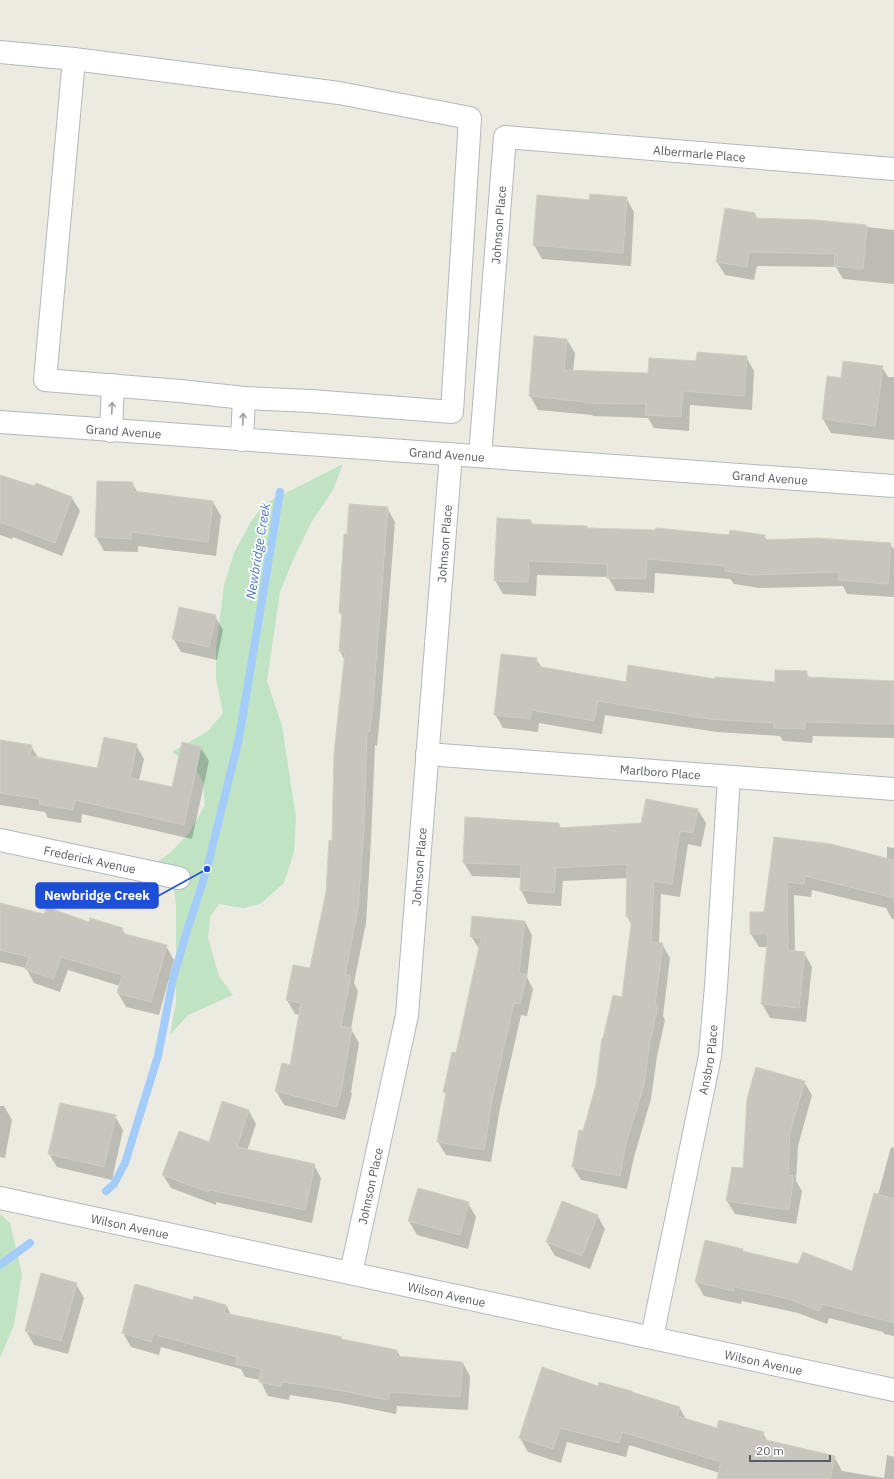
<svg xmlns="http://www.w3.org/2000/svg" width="894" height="1479" font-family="'IBM Plex Sans',sans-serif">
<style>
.green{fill:#bfe3c3}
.shadow{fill:#0003}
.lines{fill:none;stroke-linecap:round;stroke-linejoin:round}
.stream{stroke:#a4ccfb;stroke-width:8}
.building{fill:#c8c5bf;stroke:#d1cdc1}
.minor-casing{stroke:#b4b7bc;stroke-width:24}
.minor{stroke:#fff;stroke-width:22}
.oneway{stroke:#9c9ea1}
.labels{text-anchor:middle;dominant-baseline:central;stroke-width:3.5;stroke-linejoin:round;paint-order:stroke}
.street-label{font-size:12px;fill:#5a5d62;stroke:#fff}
.water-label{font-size:13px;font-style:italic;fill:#4875bd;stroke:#fff}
.leader{fill:none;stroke:#1d4ed8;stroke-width:1.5}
.callout-dot{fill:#1d4ed8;stroke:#fff;stroke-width:1.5}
.callout{fill:#1d4ed8;stroke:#1d4ed8;stroke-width:1.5}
.callout-label{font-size:13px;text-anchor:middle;font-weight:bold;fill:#fff}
</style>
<rect width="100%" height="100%" fill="#ecebe2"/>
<!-- green -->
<g class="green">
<path d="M343 464 333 490 311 523 293 560 280 592 267 681 282 726 296 817 294 852 284 883 260 904 243 908 219 904 210 917 208 938 219 976 233 995 188 1015 170 1035 176 1003V907L174 888 154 864 170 853 189 833 205 805 203 782 196 769 172 752 208 731 223 713 216 679V647L224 586 234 553 250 523 264 504Z"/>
<path d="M0 1214 10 1223 22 1274 14 1325 0 1358Z"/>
</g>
<!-- shadow -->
<g class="shadow">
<path d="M538 196 590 201 626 198 634 212 631 266 542 259 534 245Z"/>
<path d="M755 214 758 220 866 226 867 227 894 230V284L843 279 836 267 757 266 754 280 725 275 717 262Z"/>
<path d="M535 337 567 340 575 353 573 371 649 374 697 362 746 357 754 371 752 410 690 405 689 431 654 428 648 418 593 416 592 415 538 410 530 396Z"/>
<path d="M882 367 888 377H894V440L831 433 823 419Z"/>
<path d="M0 476 72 498 80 511 62 556 13 537 12 539 0 535Z"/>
<path d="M98 482 132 483 138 493 213 502 221 516 216 556 138 546V552L104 551 96 537Z"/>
<path d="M387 508 395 522 380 716 377 746 375 745 371 841 366 923 354 983 358 991 351 1029 359 1043 351 1092 352 1094 345 1120 284 1105 276 1091 291 1066 300 1015 295 1014 287 1000 311 969 327 892 333 842 345 661 340 651 343 618 340 613Z"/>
<path d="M531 521 533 525 587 529 730 536H764L767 540 890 544 894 550V597L847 594 843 586 759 588 734 584 730 579 655 573 654 593 616 591 608 577 537 575 536 596 503 594 495 580Z"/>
<path d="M215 616 223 630 217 660 181 652 173 638Z"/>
<path d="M536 659 542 668 627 683 716 680 776 683 806 672 810 679 894 682V738L813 736 812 743 783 741 780 736 717 732 605 715 602 734 539 723 538 732 503 728 495 714Z"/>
<path d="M136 745 144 759 139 781 173 789 201 748 209 761 192 839 82 814 81 823 48 818 45 812 0 805V753L31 746 39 759 98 769Z"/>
<path d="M698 810 706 823 701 847 688 844 680 897 661 894 659 944H662L670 958 663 1016 665 1020 657 1056 651 1099 634 1157 627 1189 581 1180 573 1167 623 999 632 926 627 916 628 878 563 881 561 906 528 904 521 890V878L472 876 464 863 559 824 561 828 642 824Z"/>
<path d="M775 838 887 859V847L894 848V919H892L886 908 812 890 811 897 794 895 795 952 804 953 812 967 806 1022 770 1018 762 1004 768 947H759L751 934 765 913Z"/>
<path d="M0 904 45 915 122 929 126 935 166 946 174 960 159 1015 126 1007 118 993 120 986 68 970 60 992 34 983 26 968 0 962Z"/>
<path d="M525 922 532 935 527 977 533 989 527 1016 521 1015 500 1108 491 1162 446 1155 438 1142 447 1097 444 1092 457 1054 479 949 471 936Z"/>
<path d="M804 1082 812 1095 798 1146 796 1181 802 1191 796 1224 735 1214 727 1201 743 1170Z"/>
<path d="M0 1106H4L12 1120 5 1158 0 1157Z"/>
<path d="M249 1111 256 1124 247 1151 314 1165 321 1178 312 1223 216 1202V1205L171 1188 163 1175 210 1143Z"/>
<path d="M115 1116 123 1130 112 1180 57 1167 49 1154Z"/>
<path d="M891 1147 894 1148V1336L884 1334 883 1332 829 1318 827 1324 798 1313 742 1301 741 1304 704 1296 696 1282 742 1249 744 1253 799 1265 853 1272 878 1195Z"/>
<path d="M468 1203 476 1217 468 1249 417 1235 409 1221Z"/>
<path d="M597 1215 605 1229 590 1269 555 1256 547 1242Z"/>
<path d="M76 1284 84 1298 68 1354 34 1345 26 1331Z"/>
<path d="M194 1301 226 1305 231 1315 341 1338 343 1341 397 1351 401 1358 463 1363 470 1376 468 1410 397 1406 396 1414 341 1403 290 1395 289 1400 268 1396 260 1380 245 1377 241 1369 161 1347 159 1355 131 1347 123 1333Z"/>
<path d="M599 1387 633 1394 679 1407 686 1419 717 1429 763 1433 768 1442 834 1456 842 1471 884 1478 887 1455 894 1457V1479H718L720 1473 629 1445 626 1457 567 1442 561 1463 528 1452 520 1438Z"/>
</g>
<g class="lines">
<!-- stream -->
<g class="stream">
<path d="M106 1191 114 1184 125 1163 158 1056 173 979 186 934 207 869 239 738 280 492"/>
<path d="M0 1265 30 1243"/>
</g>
</g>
<!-- building -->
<g class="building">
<path d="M590 194 627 197 623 253 533 245 537 195 589 200Z"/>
<path d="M725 208 755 213V218L816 220 867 225 863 269 834 266 835 254 749 252 747 267 716 262Z"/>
<path d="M534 336 567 339 564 370 648 373 649 358 696 361 697 352 747 356 744 396 683 391 681 417 645 415 646 404 584 403V402L529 396Z"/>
<path d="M843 361 883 366 875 426 822 419 827 376 841 378Z"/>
<path d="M0 475 34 486 36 483 72 497 55 543 0 522Z"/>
<path d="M97 481 133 482V491L213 501 208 542 131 532V539L95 537Z"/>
<path d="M349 504 388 507 373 702 370 732H367L364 826 358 909 345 975 351 976 341 1026 352 1028 343 1079H344L337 1107 275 1091 282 1063 290 1065 301 1003 286 1000 293 965 310 968 326 892 329 840 332 841 334 753 345 652 339 651 342 613H339L344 534H347Z"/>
<path d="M497 518 531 520V524L587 526V528L655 530 656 528 729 535 730 530 765 535 764 540 817 538 891 543 888 584 838 580 839 572 751 575 725 571V566L647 559 646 579 607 578V564L529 561 528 582 494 581Z"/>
<path d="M179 607 216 615 209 647 172 639Z"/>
<path d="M501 654 537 658 536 666 626 682 628 665 715 679V677L775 682V670L807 671V677L894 681V724L805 722V729L774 728V723L708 719 598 701 594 721 531 710 530 719 494 715Z"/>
<path d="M104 737 137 744 130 778 172 787 182 742 201 747 184 825 75 800 73 810 39 804 40 799 0 793V740L32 745 30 756 97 768Z"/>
<path d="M646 799 698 809 693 833 680 831 672 884 654 881 651 942 663 943 655 1005 658 1006 650 1041 644 1085 626 1143 620 1176 572 1167 579 1130 583 1131 596 1085 602 1038H603L613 995 622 997 632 917H626L627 864 556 868 554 893 520 890 521 865 463 863 465 817 559 823V828L641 823Z"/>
<path d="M774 837 831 844 894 860V898L805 876 804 884 787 882 788 950 805 952 799 1008 761 1004 768 934H750V912H764Z"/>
<path d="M0 903 44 914 47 907 89 922 90 918 123 928 122 933 167 945 151 1002 117 993 122 975 61 957 53 979 25 969 29 957 0 950Z"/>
<path d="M472 916 525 921 519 973 527 975 520 1004 514 1003 493 1095 484 1150 437 1142 446 1093 443 1092 452 1052 456 1053 481 938 470 937Z"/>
<path d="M756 1067 805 1081 790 1132 788 1175 794 1176 789 1210 726 1201 732 1167 743 1168 747 1099Z"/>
<path d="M222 1101 249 1110 237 1147 315 1164 305 1210 209 1190 208 1192 162 1175 179 1131 209 1142Z"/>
<path d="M60 1103 116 1115 104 1167 48 1154Z"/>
<path d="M418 1188 469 1202 460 1235 408 1221Z"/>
<path d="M874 1193 894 1199V1323L822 1304 819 1311 789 1299 734 1287 733 1291 695 1282 705 1240 743 1249 742 1251 798 1264 803 1252 852 1271Z"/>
<path d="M562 1201 598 1215 582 1256 546 1242Z"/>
<path d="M41 1273 77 1283 61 1341 25 1331Z"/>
<path d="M135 1284 193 1300 194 1296 226 1305 224 1313 342 1337 341 1339 397 1350 396 1356 463 1362 460 1397 390 1392 388 1400 333 1389 282 1382 281 1387 259 1382 261 1369 236 1364 237 1357 153 1334 151 1342 122 1333Z"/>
<path d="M542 1367 598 1386 599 1382 632 1391V1392L680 1407 677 1416 717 1428 719 1420 764 1432 762 1439 835 1456 830 1479H717L721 1462 622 1432 619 1443 560 1428 553 1449 519 1438Z"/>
</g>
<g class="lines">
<!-- minor casing -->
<g class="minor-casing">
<g id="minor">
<path d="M0 52 74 59 339 93 470 118 452 412 311 401 244 398 180 391 45 380 74 59"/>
<path id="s1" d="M0 422 894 486"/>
<path d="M111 431 113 385"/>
<path d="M242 440 244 398"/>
<path id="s2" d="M480 456 505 137 894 169"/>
<path id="s3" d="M427 754 894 789"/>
<path id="s4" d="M0 840 179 878"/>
<path id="s5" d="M0 1198 894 1390"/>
<path id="s6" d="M351 1273 407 1015 451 454"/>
<path id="s7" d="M652 1337 710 1056 716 986 729 777"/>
</g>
</g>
<!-- minor -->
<use href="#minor" class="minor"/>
</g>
<!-- one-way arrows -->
<defs><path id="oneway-shaft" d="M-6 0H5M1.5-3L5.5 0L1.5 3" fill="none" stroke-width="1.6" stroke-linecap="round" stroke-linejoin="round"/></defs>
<g class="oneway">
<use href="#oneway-shaft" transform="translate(112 408) rotate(-87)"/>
<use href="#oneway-shaft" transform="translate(243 419) rotate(-87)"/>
</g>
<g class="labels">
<!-- street labels -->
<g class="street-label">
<text stroke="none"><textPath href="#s2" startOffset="515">Albermarle Place</textPath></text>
<text stroke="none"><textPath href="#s2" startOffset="232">Johnson Place</textPath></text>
<text stroke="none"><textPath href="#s1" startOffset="124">Grand Avenue</textPath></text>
<text stroke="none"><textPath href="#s1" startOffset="448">Grand Avenue</textPath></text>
<text stroke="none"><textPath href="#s1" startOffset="772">Grand Avenue</textPath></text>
<text stroke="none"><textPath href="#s6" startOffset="737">Johnson Place</textPath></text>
<text stroke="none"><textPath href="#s3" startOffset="234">Marlboro Place</textPath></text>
<text stroke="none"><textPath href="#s4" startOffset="92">Frederick Avenue</textPath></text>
<text stroke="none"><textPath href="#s6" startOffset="413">Johnson Place</textPath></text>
<text stroke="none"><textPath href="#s7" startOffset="283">Ansbro Place</textPath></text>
<text stroke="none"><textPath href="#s6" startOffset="89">Johnson Place</textPath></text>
<text stroke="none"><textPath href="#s5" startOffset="133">Wilson Avenue</textPath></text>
<text stroke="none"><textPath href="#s5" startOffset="457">Wilson Avenue</textPath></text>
<text stroke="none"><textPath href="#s5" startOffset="781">Wilson Avenue</textPath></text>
</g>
<!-- water labels -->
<g class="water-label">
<text transform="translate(258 551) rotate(-81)">Newbridge Creek</text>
</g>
</g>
<!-- callouts -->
<path class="leader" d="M207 869L158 896"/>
<circle class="callout-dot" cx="207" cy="869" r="4"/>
<rect class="callout" x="36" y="883" width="122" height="25" rx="4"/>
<g class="callout-label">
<text x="97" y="900">Newbridge Creek</text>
</g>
<!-- scale -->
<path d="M750 1455v6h80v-6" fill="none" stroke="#5a5d62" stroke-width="2"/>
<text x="756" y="1455" font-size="12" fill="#5a5d62" stroke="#ffffff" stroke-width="3" paint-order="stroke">20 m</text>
</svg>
